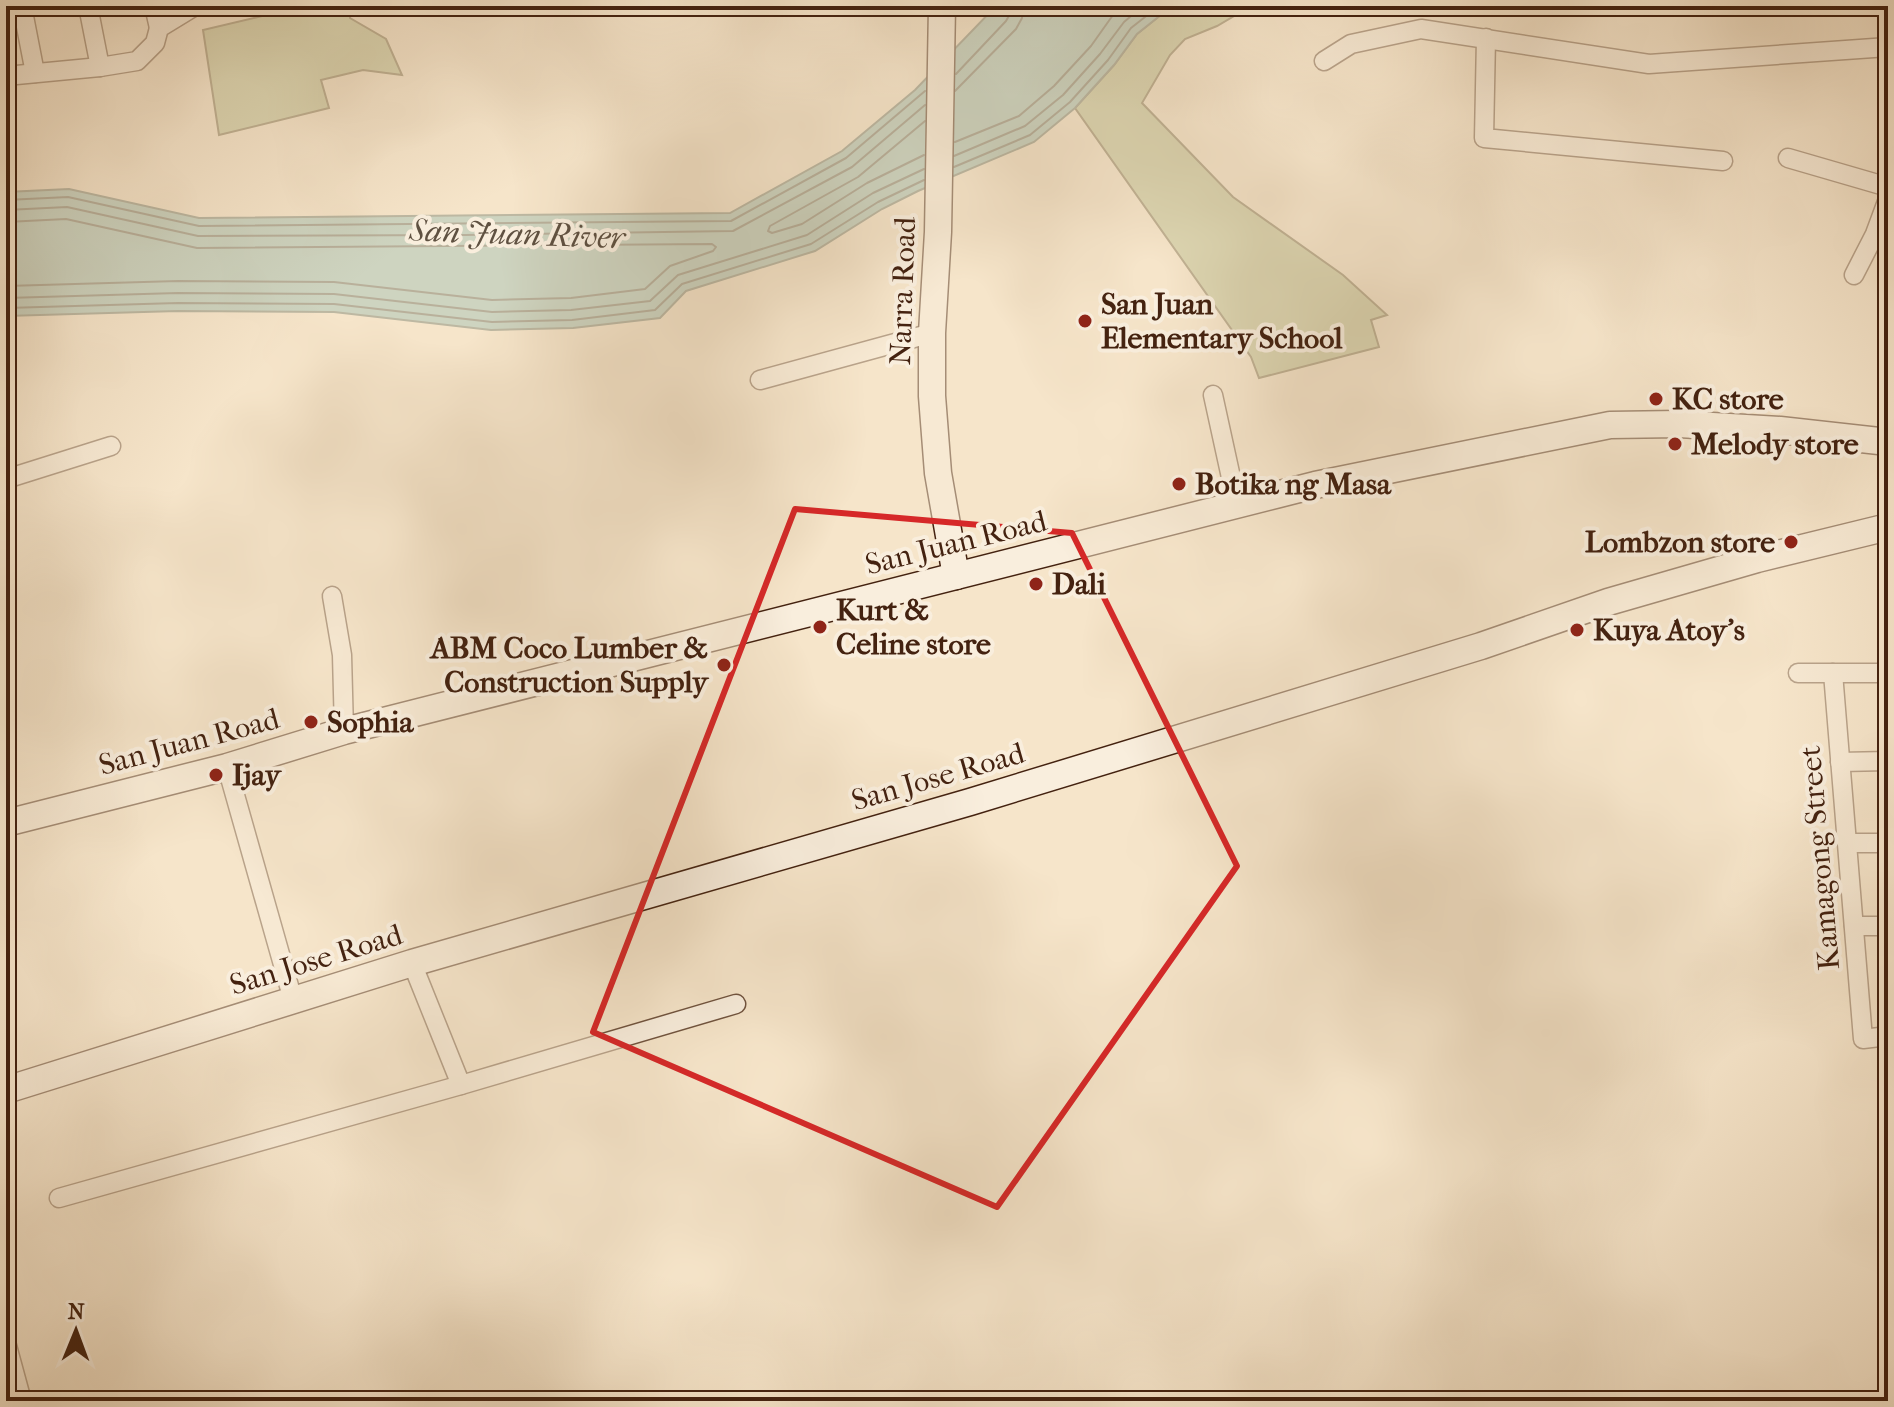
<svg xmlns="http://www.w3.org/2000/svg" width="1894" height="1407" font-family="'IM FELL French Canon',serif">
<style>
.green{fill:#bec495;stroke:#817352;stroke-width:2}
.water{fill:#9dbfb4;stroke:#798072;stroke-width:2}
.lines{fill:none;stroke-linecap:round;stroke-linejoin:round}
.shore{stroke:#707062;stroke-width:2}
.street-casing{stroke:#70533e;stroke-width:21}
.secondary-casing{stroke:#442210;stroke-width:29}
.street{stroke:#f9eedd;stroke-width:18}
.secondary{stroke:#f9eedd;stroke-width:26}
.marked{fill:none;stroke:#d62828;stroke-width:6;stroke-linejoin:round}
.poi-dot{fill:#8f2418;stroke:#f9eedd;stroke-width:3}
.labels{text-anchor:middle;dominant-baseline:central;stroke-width:8;stroke-linejoin:round;paint-order:stroke}
.street-label{font-size:30px;fill:#442210;stroke:#f9eedd}
.poi-label{font-size:30px;font-weight:bold;fill:#442210;stroke:#f9eedd;text-anchor:start}
.water-label{font-size:32px;font-style:italic;fill:#5f5141;stroke:#f9eedd}
</style>
<rect width="100%" height="100%" fill="#f6e5ca"/>
<filter id="stains"><feTurbulence type="fractalNoise" baseFrequency=".0025" numOctaves="4"/><feColorMatrix values="0 0 0 0 .2 0 0 0 0 .09 0 0 0 0 .02 0 0 0 .5 -.17"/></filter>
<radialGradient id="worn" r=".72"><stop offset=".6" stop-color="#630" stop-opacity="0"/><stop offset="1" stop-color="#630" stop-opacity=".3"/></radialGradient>
<!-- green -->
<g class="green">
<path d="M304 6H351L350 18 386 39 402 75 363 70 321 80 329 108 219 135 203 30Z"/>
<path d="M1172 6H1251L1217 26 1185 39 1170 55 1142 103 1233 197 1343 275 1387 315 1371 320 1379 347 1259 378 1251 357 1075 108 1114 65 1137 34Z"/>
</g>
<!-- water -->
<path class="water" d="M996 6H1172L1137 34 1114 65 1075 108 1034 142 918 191 882 209 815 251 686 291 660 318 573 328 491 330 334 312 178 311 6 316V192L69 189 199 218 730 213 842 151 915 90Z"/>
<g class="lines">
<!-- shore -->
<g class="shore">
<path d="M956 74 1006 21 1010 14 1011 6"/>
<path d="M955 91 1016 29 1022 18 1023 6"/>
<path d="M955 142 1019 116 1054 86 1091 46 1113 15 1124 6"/>
<path d="M924 155 867 183 802 224 772 233 768 231 770 226 858 177 925 121"/>
<path d="M954 156 1025 126 1063 95 1100 54 1124 22 1143 6"/>
<path d="M954 167 1030 135 1070 102 1108 60 1131 28 1159 6"/>
<path d="M6 200 68 197 199 226 731 221 846 158 925 91"/>
<path d="M6 210 67 207 198 236 465 235 733 231 852 167 925 105"/>
<path d="M6 222 66 219 197 248 712 244 716 247 713 251 670 266 645 289 571 298 492 300 334 282 178 281 6 286"/>
<path d="M6 298 178 293 334 294 492 312 571 310 650 301 678 275 807 235 873 193 924 169"/>
<path d="M6 308 178 303 334 304 492 322 572 320 655 310 682 284 811 244 878 202 924 180"/>
</g>
<!-- street casing -->
<g class="street-casing">
<g id="street">
<path d="M22 6 35 73"/>
<path d="M88 6 100 67"/>
<path d="M154 6 159 28"/>
<path d="M1486 38 1484 138 1723 161"/>
<path d="M1324 61 1351 44 1421 29 1649 64 1888 47"/>
<path d="M6 76 100 67 137 61 155 43 159 28 195 6"/>
<path d="M1788 158 1888 187"/>
<path d="M1854 275 1875 234 1888 199"/>
<path d="M760 380 932 333"/>
<path d="M1213 395 1237 505"/>
<path d="M6 479 111 446"/>
<path d="M332 596 342 655 344 731"/>
<path d="M1798 673H1888"/>
<path d="M1833 673 1863 1039 1888 1036"/>
<path d="M1840 762 1888 761"/>
<path d="M227 767 293 1000"/>
<path d="M1847 843H1888"/>
<path d="M1854 926H1888"/>
<path d="M412 963 461 1085"/>
<path d="M59 1198 461 1085 736 1004"/>
<path d="M6 1342 22 1401"/>
</g>
</g>
<!-- secondary casing -->
<g class="secondary-casing">
<g id="secondary">
<path d="M942 6 938 232 932 333V396L938 473 956 576"/>
<path d="M6 823 227 767 344 731 1315 485 1610 425 1679 424 1780 430 1888 442"/>
<path d="M6 1090 412 963 970 802 1481 646 1608 602 1757 559 1888 527"/>
</g>
</g>
<!-- street -->
<use href="#street" class="street"/>
<!-- secondary -->
<use href="#secondary" class="secondary"/>
</g>
<!-- marked area -->
<path d="M0 0H1894V1407H0ZM795 509 1072 533 1237 866 997 1207 593 1032Z" fill="#f6e5ca" fill-opacity=".55" fill-rule="evenodd"/>
<path class="marked" d="M795 509 1072 533 1237 866 997 1207 593 1032Z"/>
<!-- markers -->
<g class="poi-dot">
<circle cx="1085" cy="321" r="8"/>
<circle cx="1656" cy="399" r="8"/>
<circle cx="1675" cy="444" r="8"/>
<circle cx="1179" cy="484" r="8"/>
<circle cx="1791" cy="542" r="8"/>
<circle cx="1036" cy="584" r="8"/>
<circle cx="820" cy="627" r="8"/>
<circle cx="1577" cy="630" r="8"/>
<circle cx="724" cy="665" r="8"/>
<circle cx="311" cy="722" r="8"/>
<circle cx="216" cy="775" r="8"/>
</g>
<g class="labels">
<!-- street labels -->
<g class="street-label">
<text transform="translate(903 291) rotate(-88)">Narra Road</text>
<text transform="translate(956 543) rotate(-14)">San Juan Road</text>
<text transform="translate(189 742) rotate(-15)">San Juan Road</text>
<text transform="translate(938 777) rotate(-16)">San Jose Road</text>
<text transform="translate(1820 858) rotate(-95)">Kamagong Street</text>
<text transform="translate(316 960) rotate(-17)">San Jose Road</text>
</g>
<!-- poi labels -->
<g class="poi-label">
<text x="1101" y="304">San Juan<tspan x="1101" dy="34">Elementary School</tspan></text>
<text x="1672" y="399">KC store</text>
<text x="1691" y="444">Melody store</text>
<text x="1195" y="484">Botika ng Masa</text>
<text x="1775" y="542" text-anchor="end">Lombzon store</text>
<text x="1052" y="584">Dali</text>
<text x="836" y="610">Kurt &amp;<tspan x="836" dy="34">Celine store</tspan></text>
<text x="1593" y="630">Kuya Atoy's</text>
<text x="708" y="648" text-anchor="end">ABM Coco Lumber &amp;<tspan x="708" dy="34">Construction Supply</tspan></text>
<text x="327" y="722">Sophia</text>
<text x="232" y="775">Ijay</text>
</g>
<!-- water labels -->
<g class="water-label">
<text transform="translate(517 234) rotate(2)">San Juan River</text>
</g>
</g>
<!-- margin -->
<rect width="1894" height="1407" fill="none" stroke="#f6e5ca" stroke-width="32"/>
<rect x="8" y="8" width="1878" height="1391" fill="none" stroke="#442210" stroke-width="4"/>
<rect x="16" y="16" width="1862" height="1375" fill="none" stroke="#442210" stroke-width="2"/>
<!-- north arrow -->
<g transform="translate(76 1331) rotate(1)" stroke="#f9eedd" stroke-width="6" paint-order="stroke">
<path d="M0-6L14 30L0 20L-14 30Z" fill="#442210"/>
<text y="-12" font-size="22" font-weight="bold" text-anchor="middle" fill="#442210">N</text>
</g>
<rect width="100%" height="100%" filter="url(#stains)"/>
<rect width="100%" height="100%" fill="url(#worn)"/>
</svg>
